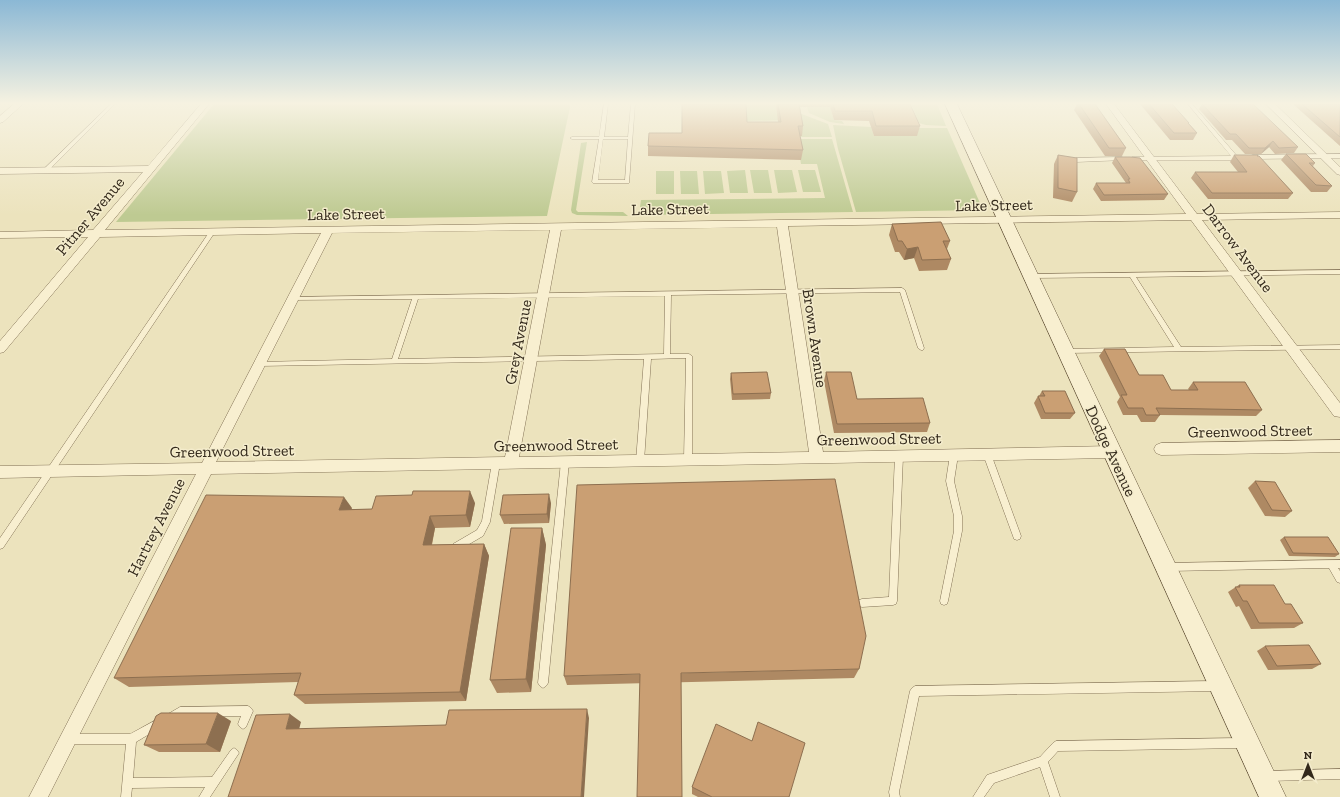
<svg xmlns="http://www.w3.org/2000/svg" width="1340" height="797" font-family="'Zilla Slab',serif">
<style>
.green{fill:#beca92}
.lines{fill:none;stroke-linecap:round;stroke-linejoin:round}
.lane-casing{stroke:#847357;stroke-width:1}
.street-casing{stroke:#847357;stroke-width:1}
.secondary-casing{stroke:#65543a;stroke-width:1}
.lane{fill:#f8efd0;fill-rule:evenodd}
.street{fill:#f8efd0;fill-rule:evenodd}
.secondary{fill:#f8efd0;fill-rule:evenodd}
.wall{fill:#ae8963}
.shaded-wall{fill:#8d6f50}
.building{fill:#ca9f73;stroke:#8d6f50}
.labels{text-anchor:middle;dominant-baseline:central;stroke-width:3;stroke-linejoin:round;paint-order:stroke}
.street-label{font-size:16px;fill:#33291b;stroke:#f4eccc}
</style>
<rect width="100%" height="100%" fill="#ece3bd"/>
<!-- green -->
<g class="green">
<path d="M214 104H569L570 107 547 216 116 222Z"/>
<path d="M744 104H789L792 120 745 121Z"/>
<path d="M911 104H937L946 126 926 125 919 123Z"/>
<path d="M807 107H830L834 120 842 121 844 124 830 122 809 113Z"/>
<path d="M799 113 828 124 832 137H801Z"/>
<path d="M833 125 871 127 874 136H917L914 128H947L983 210 856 212 838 149Z"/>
<path d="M797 139H832L853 212 639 215 641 200 825 198 817 164H801Z"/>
<path d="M587 142 576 210 578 212H623L628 216 577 215 572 213 571 210 581 143Z"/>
<path d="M745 170 748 193H730L727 171Z"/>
<path d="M750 170H768L772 193H754Z"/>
<path d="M774 170H792L797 192 778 193Z"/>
<path d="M798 170H815L821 192H803Z"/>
<rect x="656" y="171" width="18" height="23"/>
<path d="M680 171H697L699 194H681Z"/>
<path d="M703 171H721L724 193 705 194Z"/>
</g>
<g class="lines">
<!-- lane casing -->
<g class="lane-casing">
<g id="lane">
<path d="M111 104H115L48 171H44V169Z"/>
<path d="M604 104H608L604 137H628L631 104H635L629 183H593L592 182 599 139H572L570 138 572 137H599ZM603 139H628L625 180H598Z"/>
<path d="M1188 104H1192L1237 156H1244V158L1236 160H1130L1129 159 1132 157 1231 156Z"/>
<path d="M1340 154V158L1252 159 1249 157 1252 155Z"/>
<path d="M1122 157 1125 159 1124 160 1076 162 1073 160 1076 158Z"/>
<path d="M212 230 215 232 3 548 0 549V538L210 231Z"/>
<path d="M1340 270V274L1136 277 1181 347 1340 345V349L1066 353 1063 351 1066 349 1174 347 1130 277 1030 278 1027 276 1030 274Z"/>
<path d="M902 288 905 290 924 348 923 350H921L918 348 900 292 671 295 670 354H689L692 356V460L691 462 688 463 685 462 684 460 686 358 651 359 644 461 643 463 640 464 637 463 636 461 644 359 259 366 256 364 259 362 392 359 412 299 291 300 290 299 293 297ZM665 296 664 354 398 359 418 299Z"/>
<path d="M987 451 990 452 991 454 1021 536 1020 539 1017 540 1014 539 1013 536 983 454 984 452Z"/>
<path d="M954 452 957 453 958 455 954 481 962 516V531L948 601 947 604 944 605 941 604 940 601 954 531V516L946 481 950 455 951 453Z"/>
<path d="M899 453 902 454 903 456 897 601 896 604 893 605 862 607 859 606 858 603 859 600 862 599 889 597 895 456 896 454Z"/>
<path d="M565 459 568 460 569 462 548 683 546 686 543 688 540 686 538 683 561 462 562 460Z"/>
<path d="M496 460 499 461 500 463 490 522 483 536 459 550 456 551 453 550 452 547 453 544 477 530 482 521 492 463 493 461Z"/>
<path d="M1340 560V568H1338L1340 571V583L1337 582 1329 568 1168 571 1165 570 1164 567 1165 564 1168 563Z"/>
<path d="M1218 681 1221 683 1223 686 1221 689 1218 691 919 696 899 792 900 797H890L889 792 910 691 912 688 915 686Z"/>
<path d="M248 706 251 708 253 711 246 727 243 729 240 727 238 724 241 716 181 717 171 722 168 720 166 717 168 714 180 707Z"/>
<path d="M158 719 161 721 163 724 161 727 136 742 133 778 212 777 231 750 234 748 237 750 239 753 237 756 210 797H199L205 787 132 788 131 797H121L126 744H69L66 742 64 739 66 736 69 734H130Z"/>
<path d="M1244 738 1247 740 1249 743 1247 746 1244 748 1058 751 1048 762 1060 797H1050L1040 767 994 783 984 797H973L987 775 1040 757 1053 743 1056 741Z"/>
<path d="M1340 769V779L1267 781 1263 780 1262 776 1263 772 1267 771Z"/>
</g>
</g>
<!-- street casing -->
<g class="street-casing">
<g id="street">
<path d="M14 104H23L3 122 0 123V116Z"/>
<path d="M201 104H209L105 230 1186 214 1106 104H1114L1197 214 1340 212V218L1202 220 1340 403V417L1334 416 1191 220 788 226 823 452 1112 446 1117 448 1119 452 1117 456 1112 458 211 474 48 797H29L196 474 0 478V466L202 463 321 233 100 237 4 352 0 353V341L88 237 0 238V232L93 230 143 172 0 174V168L148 166ZM777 227 809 452 519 457 561 230ZM550 230 505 457 216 462 332 233Z"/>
<path d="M1266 104H1275L1340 167V175L1337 174Z"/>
<path d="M1340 440V452L1161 455 1156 453 1154 449 1156 445 1161 443Z"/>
</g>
</g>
<!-- secondary casing -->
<g class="secondary-casing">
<path id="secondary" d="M945 104H957L1286 797H1259Z"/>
</g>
<!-- lane -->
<use href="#lane" class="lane"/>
<!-- street -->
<use href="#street" class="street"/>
<!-- secondary -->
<use href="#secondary" class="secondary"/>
</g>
<!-- wall -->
<g class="wall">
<path d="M776 104H910L920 126 917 136H874L869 121 834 120 830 107H800L803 126 802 136H800L803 150 801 160 648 156V146L682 133 747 122H778Z"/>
<path d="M1077 104H1095L1126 148 1122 156H1105L1074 110Z"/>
<path d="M1140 104H1172L1197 133 1193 140H1170Z"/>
<path d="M1202 104 1298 147 1294 153 1275 154 1269 147 1261 154H1245L1232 140H1226L1199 109Z"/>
<path d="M1293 104H1340V146Z"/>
<path d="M1286 154 1315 163 1313 166 1332 186 1327 192H1311L1281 160Z"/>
<path d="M1058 155 1077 192 1072 202 1053 198 1054 164Z"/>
<path d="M1234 155 1257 156 1293 193 1288 199H1208L1191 178 1195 172H1238L1230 162Z"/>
<path d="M1115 157 1168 194 1164 200 1101 201 1093 189 1096 183H1126L1112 163Z"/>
<path d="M892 224 950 241 947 249 951 259 947 270 919 271 914 258 904 260 899 252H895L889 235Z"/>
<path d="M1104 349 1139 375 1171 390H1189L1188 389 1193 382 1262 410 1256 416 1160 415 1155 422H1141L1137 415H1123L1117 402 1120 397 1099 356Z"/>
<path d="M826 372 857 399 930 423 927 432 834 433 824 381Z"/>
<path d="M731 373 771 393 770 399 732 400 730 379Z"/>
<path d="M1042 391 1075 413 1070 419H1041L1034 403 1038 396H1039Z"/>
<path d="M1255 481 1292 511 1285 517 1265 516 1248 488Z"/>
<path d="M475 503 470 527 435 528 432 545 484 544 489 556 466 701 305 704 294 695 298 682 129 687 114 678 352 508 351 509H372Z"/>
<path d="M551 503 549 523 504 524 500 515Z"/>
<path d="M542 528 546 545 531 692 497 693 490 680Z"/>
<path d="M1284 537 1339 554 1335 557 1289 556 1280 540Z"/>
<path d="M1239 585 1285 604 1303 623 1294 628 1251 629 1239 606 1236 607 1228 592Z"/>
<path d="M1265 646 1321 664 1312 669 1268 670 1257 651Z"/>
<path d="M859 669 854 678 567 685 564 676Z"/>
<path d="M231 721 220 752H159L144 745Z"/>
<path d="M692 787 789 797H698L692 794Z"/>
</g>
<!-- shaded-wall -->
<g class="shaded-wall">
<path d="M1273 141 1269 147 1261 154 1265 148Z"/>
<path d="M918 247 914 258 904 260 907 249Z"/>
<path d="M470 491 475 503 470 527 466 515Z"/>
<path d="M549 494 551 503 549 523 547 514Z"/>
<path d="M344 497 352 508 347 521 339 510Z"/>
<path d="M430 516 435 528 429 557 423 545Z"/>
<path d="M542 528 546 545 531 692 526 679Z"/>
<path d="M484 544 489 556 466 701 460 692Z"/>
<path d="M587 709 589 718 584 797H581Z"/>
<path d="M218 713 231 721 220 752 206 744Z"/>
<path d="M290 714 301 722 297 737 286 729Z"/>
</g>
<!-- building -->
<g class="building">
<path d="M682 104H746L747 122H781L778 104H799L803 126H798L803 150 648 146 649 133H682Z"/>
<path d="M833 104H910L920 126H876L872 111H835Z"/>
<path d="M1079 104H1095L1126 148H1109Z"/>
<path d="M1149 104H1172L1189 123H1188L1197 133H1174Z"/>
<path d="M1202 104H1253L1298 147 1279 148 1273 141 1265 148H1249L1236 134H1230Z"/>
<path d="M1302 104H1340V137Z"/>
<path d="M1286 154H1306L1315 163H1309L1332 186 1316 185Z"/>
<path d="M1058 155 1077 158V192L1058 188Z"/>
<path d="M1234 155H1258L1257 156H1259L1293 193H1212L1195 172H1247Z"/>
<path d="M1115 157H1130L1140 158 1168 194 1104 195 1096 183H1130L1128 179H1130Z"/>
<path d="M941 222 950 241H943L951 259 922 260 918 247 907 249 902 241H898L892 224Z"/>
<path d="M1104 349H1125L1139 375H1163L1171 390H1198L1193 382H1245L1262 410 1156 408 1160 415H1146L1143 408H1128L1121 395H1127Z"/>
<path d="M767 372 771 393 733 394 731 373Z"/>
<path d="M826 372H851L857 399 923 398 930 423 837 424Z"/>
<path d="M1042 391H1065L1075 413H1045L1038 396H1045Z"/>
<path d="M835 479 866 636 859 669 681 673 682 797H637L640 674 564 676 577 485Z"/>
<path d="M1255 481 1275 482 1292 511 1272 510Z"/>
<path d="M413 491H470L466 515 430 516 423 545 484 544 460 692 294 695 301 673 114 678 206 495 344 497 339 510 372 509 376 496 412 495Z"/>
<path d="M549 494 547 514 500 515 503 495Z"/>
<path d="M511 528H542L526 679 490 680Z"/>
<path d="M1284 537H1328L1339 554 1293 553Z"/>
<path d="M1239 585H1274L1285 604H1291L1303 623H1259L1247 601H1243L1235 587H1240Z"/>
<path d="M1309 645 1321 664 1277 666 1265 646Z"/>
<path d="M587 709 581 797H228L256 715 290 714 286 729 446 725 449 710Z"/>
<path d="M161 713H218L206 744 144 745 156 716Z"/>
<path d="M758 722 805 743 789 797H712L692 787 716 724 752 741Z"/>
</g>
<!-- sky -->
<linearGradient id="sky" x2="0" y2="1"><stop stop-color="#8bb8d5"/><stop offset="0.48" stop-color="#f6f2e1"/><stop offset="1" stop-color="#f6f2e1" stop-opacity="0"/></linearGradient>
<rect width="1340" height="215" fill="url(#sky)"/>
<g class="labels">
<!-- street labels -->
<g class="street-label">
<text transform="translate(994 205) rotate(-1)">Lake Street</text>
<text transform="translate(670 209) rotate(-1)">Lake Street</text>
<text transform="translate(346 214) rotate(-1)">Lake Street</text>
<text transform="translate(90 216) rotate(-50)">Pitner Avenue</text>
<text transform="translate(1238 248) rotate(53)">Darrow Avenue</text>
<text transform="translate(815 338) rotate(82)">Brown Avenue</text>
<text transform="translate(518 342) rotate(-79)">Grey Avenue</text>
<text transform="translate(1250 431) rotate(-1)">Greenwood Street</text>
<text transform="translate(879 439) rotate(-1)">Greenwood Street</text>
<text transform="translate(556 445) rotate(-1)">Greenwood Street</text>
<text transform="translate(232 451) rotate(-1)">Greenwood Street</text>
<text transform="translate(1111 451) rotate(65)">Dodge Avenue</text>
<text transform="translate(156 527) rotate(-63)">Hartrey Avenue</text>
</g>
</g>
<!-- north arrow -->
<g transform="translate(1308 765)" stroke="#f4eccc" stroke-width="3" paint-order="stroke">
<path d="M0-3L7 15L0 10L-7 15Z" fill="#33291b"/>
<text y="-6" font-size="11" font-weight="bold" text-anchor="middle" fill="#33291b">N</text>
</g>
</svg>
